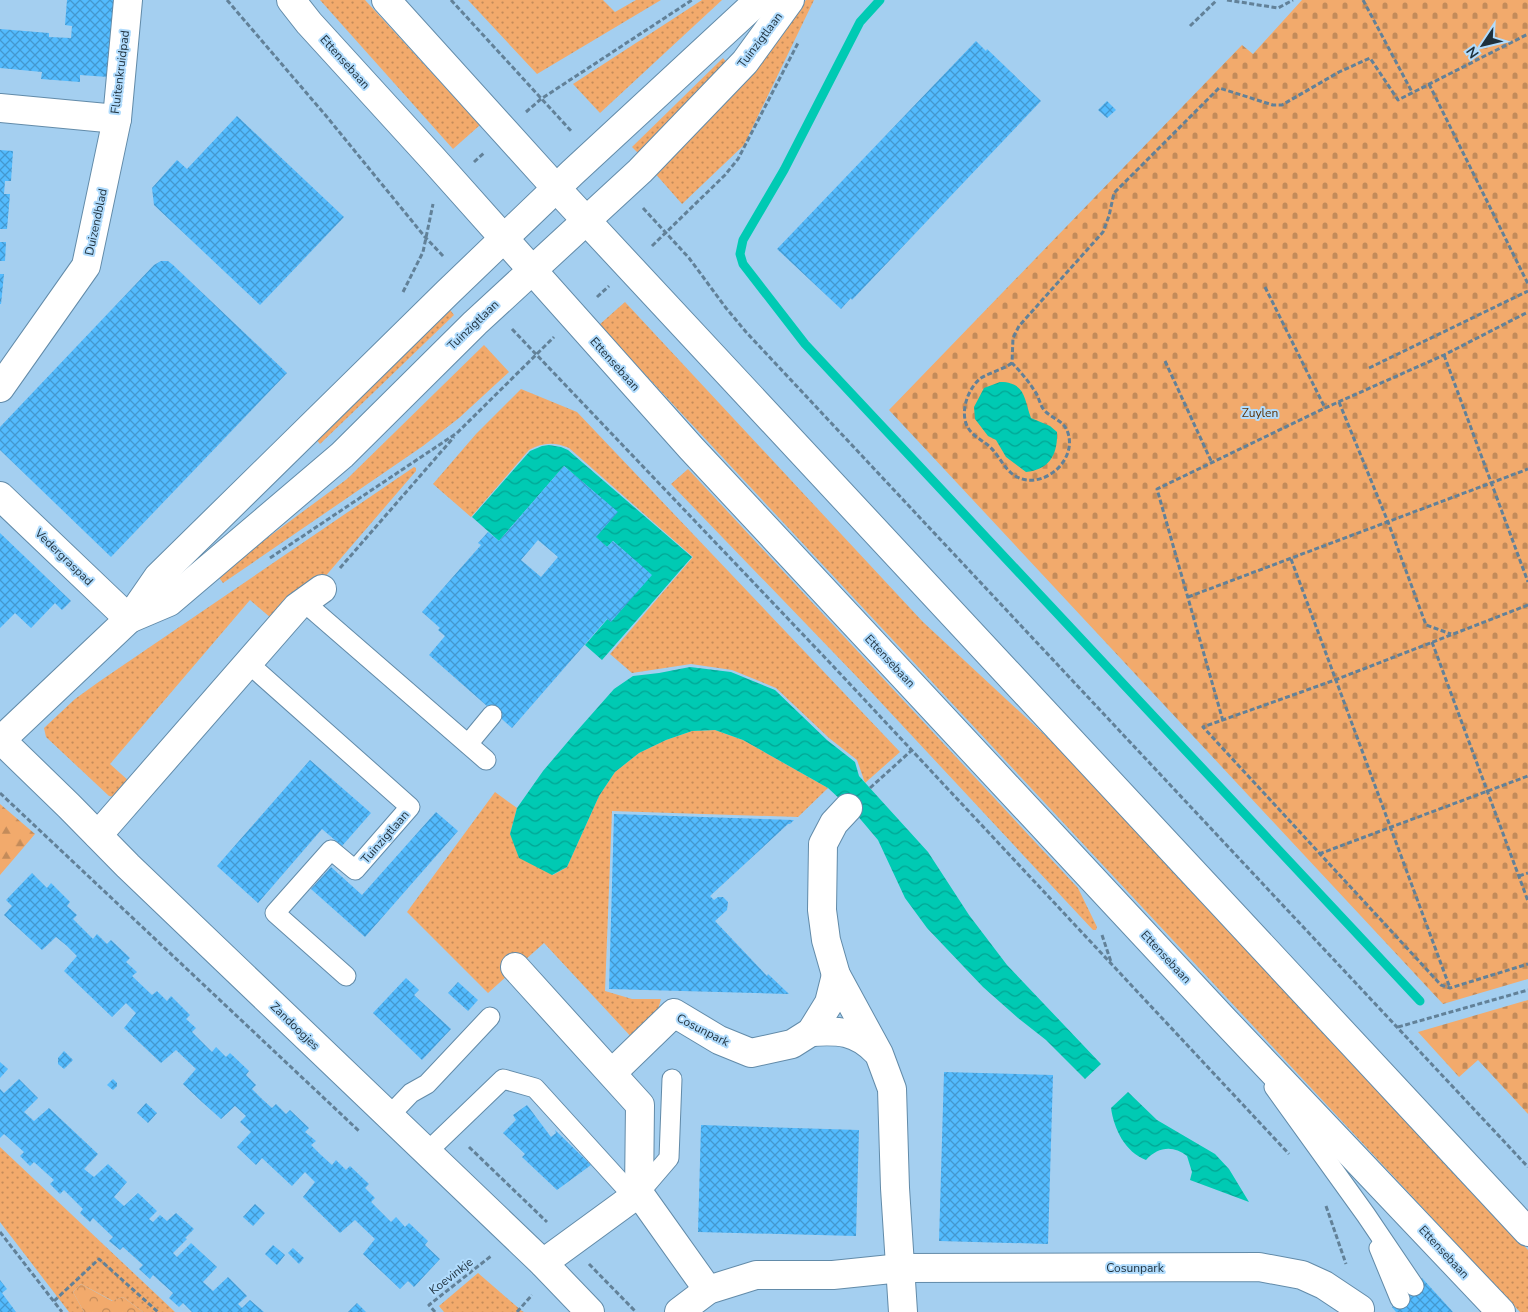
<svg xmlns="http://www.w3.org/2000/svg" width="1528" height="1312" font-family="'Nunito Sans',sans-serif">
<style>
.grass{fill:url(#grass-dots)}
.forest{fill:url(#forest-firs)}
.cemetery{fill:url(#cemetery-stones)}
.park{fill:url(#park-crowns)}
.water{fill:url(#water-waves)}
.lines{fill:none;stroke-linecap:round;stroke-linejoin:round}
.stream{stroke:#00cab3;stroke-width:9}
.building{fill:url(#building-cross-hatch);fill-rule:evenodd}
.service-casing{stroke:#628ba9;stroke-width:21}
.minor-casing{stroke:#628ba9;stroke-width:30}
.tertiary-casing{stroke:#628ba9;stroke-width:30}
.secondary-casing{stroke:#628ba9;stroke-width:30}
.path{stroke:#628198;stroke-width:3;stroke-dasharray:5 2.5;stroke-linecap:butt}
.service{stroke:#fff;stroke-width:19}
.minor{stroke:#fff;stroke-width:28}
.tertiary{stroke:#fff;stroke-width:28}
.secondary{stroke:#fff;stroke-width:28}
.labels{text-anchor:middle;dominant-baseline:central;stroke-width:4;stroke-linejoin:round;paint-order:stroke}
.street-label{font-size:12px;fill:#1e303c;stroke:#b1dcfd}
.park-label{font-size:12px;fill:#5b3206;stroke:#b1dcfd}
</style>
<defs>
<pattern id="grass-dots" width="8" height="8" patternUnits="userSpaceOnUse" patternTransform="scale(1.25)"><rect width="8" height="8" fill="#f2aa6c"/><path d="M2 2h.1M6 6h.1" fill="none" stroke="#c38b5a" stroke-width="1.8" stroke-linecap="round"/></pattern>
<pattern id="forest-firs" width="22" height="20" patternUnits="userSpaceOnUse" patternTransform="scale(1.25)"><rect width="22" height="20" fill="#f2aa6c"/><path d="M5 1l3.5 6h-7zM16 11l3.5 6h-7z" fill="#c38b5a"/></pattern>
<pattern id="cemetery-stones" width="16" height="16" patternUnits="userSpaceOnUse" patternTransform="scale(1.25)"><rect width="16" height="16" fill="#f2aa6c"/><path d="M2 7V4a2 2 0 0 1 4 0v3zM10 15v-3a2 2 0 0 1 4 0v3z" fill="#c38b5a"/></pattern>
<pattern id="park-crowns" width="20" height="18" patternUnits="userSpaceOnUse" patternTransform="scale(1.25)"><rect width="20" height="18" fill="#f2aa6c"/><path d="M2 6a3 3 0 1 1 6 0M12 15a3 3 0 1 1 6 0" fill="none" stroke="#c38b5a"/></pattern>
<pattern id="water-waves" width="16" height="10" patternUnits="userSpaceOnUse" patternTransform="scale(1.25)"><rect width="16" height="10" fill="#00cab3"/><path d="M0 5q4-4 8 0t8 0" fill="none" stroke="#02a493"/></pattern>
<pattern id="building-cross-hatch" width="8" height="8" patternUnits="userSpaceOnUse" patternTransform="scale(1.25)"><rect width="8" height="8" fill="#53bbfe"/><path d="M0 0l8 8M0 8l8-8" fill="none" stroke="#4498cf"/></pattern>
</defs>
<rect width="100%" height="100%" fill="#a4cff0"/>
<!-- grass -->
<g class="grass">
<path d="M320 0H365L480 125 453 149Z"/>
<path d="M468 0H603L615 12 636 0H661L537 74Z"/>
<path d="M702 0H722L600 113 573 84Z"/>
<path d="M806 0H814L744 145 682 204 653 171 761 56Z"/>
<path d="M723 58 728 64 638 153 632 147Z"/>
<path d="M625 302 923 622 1063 752 1528 1250V1312H1520L599 325Z"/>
<path d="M447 306 454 315 320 444 314 437Z"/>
<path d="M484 345 509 372 459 418 423 446 223 583 217 575 347 479Z"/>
<path d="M521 389 577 412 900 752 865 783 857 760 829 738 776 688 732 670 691 664 632 673 610 654 693 557 569 448C555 442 543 442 529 450L471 517 433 484 476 434Z"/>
<path d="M414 467 416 468V471L317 586 302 587 295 591 271 618 250 600 110 764 130 782 114 797 109 796 46 737 44 728 75 699 100 681Z"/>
<path d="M688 469 1078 888 1097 927 1096 930H1093L860 680 671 484Z"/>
<path d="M715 730 743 740 828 788 798 817 612 811 605 991 632 999H661L656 1017 635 1041 544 943 488 993 407 912 495 792 517 808 510 834 553 875 567 867 599 796 615 772 639 753 666 740 692 731Z"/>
<path d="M0 1147 175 1312H143L123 1297 113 1301 81 1284 73 1292 84 1312H69L0 1222Z"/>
<path d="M478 1273 522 1311 524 1312H444L439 1306Z"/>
</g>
<!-- forest -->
<path class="forest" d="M0 804 35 834 0 875Z"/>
<!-- cemetery -->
<g class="cemetery">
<path d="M1302 0H1528V979L1443 1004 889 410 1242 45 1253 54Z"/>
<path d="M1528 1000V1114L1478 1060 1459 1077 1418 1032Z"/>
</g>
<!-- park -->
<path class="park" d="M81 1284 112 1301 123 1297 143 1312H84L73 1292Z"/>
<!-- water -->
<g class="water">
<path d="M1000 382C1026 382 1024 400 1031 418L1050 426 1057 432C1058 455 1049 470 1026 472L1006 457 996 440 988 436 975 419 974 407 984 388Z"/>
<path d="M549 445 561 447 568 450 692 557 602 660 585 645 648 572 613 541 607 547 593 535 615 510 564 466 499 541 472 517 530 451 542 446Z"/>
<path d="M690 667 731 672 775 690 827 740 855 762 859 776 928 852 969 915 1007 965 1101 1064 1085 1079 1046 1040 1018 1018 983 987 927 928 905 898 878 840 856 814 828 788 743 740 715 730 692 731 666 740 639 753 615 772 599 796 567 867 552 875 519 858 510 834 517 808 543 771 576 732 614 689 633 676 659 673Z"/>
<path d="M1128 1092 1157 1120 1215 1154 1229 1169 1249 1202 1190 1180 1192 1172 1187 1156C1173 1145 1158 1147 1146 1160 1125 1152 1114 1129 1111 1108Z"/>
</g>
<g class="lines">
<!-- stream -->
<path class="stream" d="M880 0 860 22 784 170 743 240 740 254 743 264 805 344 1420 1001"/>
</g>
<!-- building -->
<g class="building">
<path d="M67 0H114L108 77 80 75V82L41 79 42 72 0 68V29L49 33V37L71 38 72 26 65 25Z"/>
<path d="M976 41 986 51 987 49 1041 101 852 300 851 298 841 309 777 249Z"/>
<path d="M1107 101 1116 110 1107 118 1098 110Z"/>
<path d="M237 116 344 217 260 305 154 205 152 188 177 160 187 169Z"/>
<path d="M0 150 13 151 11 181H5L4 194H10L7 229H0Z"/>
<path d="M0 242H6L5 261H0Z"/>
<path d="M161 261H168L173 265 287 373 111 557 0 450V427L154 265Z"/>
<path d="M0 274H4L1 304H0Z"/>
<path d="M564 466 618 512 596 537 607 547 613 541 652 575 611 622 607 619 512 728 429 655 445 636 438 630 440 628 422 612 481 545 478 543 488 532 499 541ZM538 540 558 557 541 577 521 560Z"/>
<path d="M0 533 71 601 62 610 55 603 31 628 15 613 0 628Z"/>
<path d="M310 760 371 813 342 846 322 829 258 903 217 866Z"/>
<path d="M436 812 458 831 365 937 311 889 331 867 362 895Z"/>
<path d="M614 814 794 820 790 824H788L710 896 714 900 718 897H723L728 902 727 910 715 921 767 976 768 974 789 994 609 989Z"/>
<path d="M32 873 47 888 51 883 70 902 67 906 77 915 73 919 93 939 97 934 107 944 111 940 130 958 126 962 137 972 132 976 152 995 157 991 167 1001 171 996 190 1015 186 1019 196 1028 192 1032 212 1052 216 1047 226 1057 230 1053 249 1071 246 1075 256 1085 252 1089 262 1099 272 1108 276 1104 286 1114 290 1110 309 1128 305 1132 316 1141 311 1145 321 1155 332 1165 336 1160 346 1170 350 1166 369 1184 365 1188 375 1198 371 1202 391 1222 396 1217 405 1227 409 1223 428 1241 425 1245 440 1259 414 1287 408 1281 400 1289 363 1254 375 1239 355 1220 340 1233 303 1197 315 1182 305 1172 292 1186 262 1158 256 1165 237 1147 251 1132 240 1122 246 1116 235 1106 221 1119 202 1102 183 1084 196 1069 176 1050 161 1063 124 1028 136 1013 126 1003 112 1017 64 971 77 956 67 946 56 937 42 950 4 915 12 906 6 900Z"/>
<path d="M406 978 419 990 414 995 451 1029 422 1060 373 1013Z"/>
<path d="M458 982 478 1000 468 1011 448 993Z"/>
<path d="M64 1051 73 1060 64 1069 58 1064V1058Z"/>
<path d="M0 1062 8 1069 0 1078Z"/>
<path d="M944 1072 1053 1075 1048 1244 939 1241Z"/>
<path d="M19 1079 38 1098 24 1112 34 1121 49 1108 98 1154 84 1169 94 1177 108 1164 127 1182 114 1197 124 1206 138 1193 157 1211 149 1219 153 1222 160 1215 167 1221 176 1213 194 1229 185 1238 187 1239 173 1253 177 1257 191 1243 217 1267 203 1282 213 1291 228 1277 247 1296 238 1304 242 1308 250 1300 264 1312H192L183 1303 179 1307 169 1298 173 1293 153 1275 150 1279 139 1269 143 1265 123 1247 120 1250 109 1241 113 1237 93 1218 90 1222 80 1213 83 1209 64 1190 60 1194 50 1184 54 1180 34 1162 30 1166 20 1156 24 1152 4 1134 0 1138V1089L4 1093Z"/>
<path d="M113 1079 117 1083V1086L113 1090 107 1085Z"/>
<path d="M146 1103 157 1113 148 1123 137 1113Z"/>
<path d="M527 1105 551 1137 556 1133 555 1130 591 1165 557 1190 522 1157 525 1154 503 1133 516 1120 513 1115Z"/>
<path d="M701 1125 859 1130 856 1236 698 1232Z"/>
<path d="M255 1204 265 1213 253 1226 243 1217Z"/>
<path d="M273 1245 285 1255 277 1265 265 1254Z"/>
<path d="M293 1248 304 1258 299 1264 288 1253Z"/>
<path d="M1422 1278 1453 1312H1396L1392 1307Z"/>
<path d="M0 1280 7 1289 2 1293 16 1312H0Z"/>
<path d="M357 1303 366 1312H348Z"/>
</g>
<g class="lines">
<!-- service casing -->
<g class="service-casing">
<g id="service">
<path d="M304 602 486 760"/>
<path d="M248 663 410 807 355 870 331 850 275 913 346 976"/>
<path d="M468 744 492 715"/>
<path d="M1274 1087 1366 1215 1414 1286"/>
<path d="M389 1116 411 1093 427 1084 490 1017"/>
<path d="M427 1152 503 1079 535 1088 634 1197"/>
<path d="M639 1193 669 1158 672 1079"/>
<path d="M1379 1248 1400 1299"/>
</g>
</g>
<!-- minor casing -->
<g class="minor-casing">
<g id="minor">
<path d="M0 108 117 119 128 0"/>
<path d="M0 388 86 266 117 119"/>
<path d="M0 496 129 619"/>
<path d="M1 740 69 806 128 866 543 1263 590 1312"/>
<path d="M848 808 834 823 823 844 822 910 826 940 836 975 879 1054 892 1089 895 1188 903 1312"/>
<path d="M98 835 297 607 322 589"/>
<path d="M515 967 640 1105 639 1193 543 1263"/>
<path d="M811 1032C839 1030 856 1031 876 1051"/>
<path d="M612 1073 674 1013 719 1040 751 1053 792 1044 811 1032 829 1003 836 975"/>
<path d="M639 1193 708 1290"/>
<path d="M679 1312 708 1290 756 1275H833L901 1268 1259 1267 1302 1275 1324 1285 1360 1309"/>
</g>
</g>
<!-- tertiary casing -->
<g class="tertiary-casing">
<g id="tertiary">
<path d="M129 619 169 602 342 455 475 323 640 171 745 62 790 0"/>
<path d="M0 741 129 619 158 577 447 293 572 173 759 0"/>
</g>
</g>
<!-- secondary casing -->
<g class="secondary-casing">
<g id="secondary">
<path d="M291 0 309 23 434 160 691 448 1224 1020 1501 1312"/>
<path d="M386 0 556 188 1528 1232"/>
</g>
</g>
<!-- path -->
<g class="path">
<path d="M227 0 327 117 425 237 444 257"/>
<path d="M451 0 572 132"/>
<path d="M1227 0 1278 8 1293 0"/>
<path d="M1363 0 1412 92"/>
<path d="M1190 26 1217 0"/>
<path d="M1429 84 1528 284"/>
<path d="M526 112 541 99 692 0"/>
<path d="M474 162 484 153"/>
<path d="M643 208 689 258 726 308 746 332 1528 1167"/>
<path d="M652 246 725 175 738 159 798 43"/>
<path d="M1265 287 1325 408"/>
<path d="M403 292 423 252 433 204"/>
<path d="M597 297 609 286"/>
<path d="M512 329 833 666 1289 1154"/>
<path d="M1444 355 1528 582"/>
<path d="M1165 361 1212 463"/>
<path d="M1012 363C1002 370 991 372 981 378 968 388 960 411 967 426 972 436 982 440 989 446 1000 456 1004 470 1017 477 1043 490 1077 461 1068 433 1064 420 1052 419 1044 410 1040 405 1039 398 1036 393 1029 382 1021 372 1012 363L1013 338 1019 326 1103 232 1109 216 1114 193 1219 88 1273 105H1282L1339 72 1370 58 1398 100 1528 34"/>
<path d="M1369 368 1528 291"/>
<path d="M1339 402 1388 522 1426 625 1451 634"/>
<path d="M270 558 457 433 554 337"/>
<path d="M1291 559 1450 988"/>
<path d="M340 568 454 437"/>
<path d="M1188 597 1528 469"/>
<path d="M1528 605 1335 680 1203 727 1441 985 1450 988 1528 964"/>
<path d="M1432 642 1528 901"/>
<path d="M1223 721 1157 489 1325 408 1444 355 1528 312"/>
<path d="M870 788 912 750"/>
<path d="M0 793 360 1132"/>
<path d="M1319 854 1528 776"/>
<path d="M1519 876 1528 873"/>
<path d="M1102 935 1111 962"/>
<path d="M1398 1027 1528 990"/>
<path d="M469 1147 547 1222"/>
<path d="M1326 1206 1346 1264"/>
<path d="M0 1232 62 1312"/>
<path d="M589 1264 636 1312"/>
<path d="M54 1301 99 1259 158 1312"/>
<path d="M435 1312 429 1305 491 1256"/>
<path d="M517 1312 532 1295"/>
</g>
<!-- service -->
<use href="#service" class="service"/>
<!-- minor -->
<use href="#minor" class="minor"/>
<!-- tertiary -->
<use href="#tertiary" class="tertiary"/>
<!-- secondary -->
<use href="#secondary" class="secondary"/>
</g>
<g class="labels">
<!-- street labels -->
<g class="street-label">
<text transform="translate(760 40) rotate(-53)">Tuinzigtlaan</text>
<text transform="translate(345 62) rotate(48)">Ettensebaan</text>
<text transform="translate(120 72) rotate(-83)">Fluitenkruidpad</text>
<text transform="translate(96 222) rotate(-78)">Duizendblad</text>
<text transform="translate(473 325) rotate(-44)">Tuinzigtlaan</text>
<text transform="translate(615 364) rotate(48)">Ettensebaan</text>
<text transform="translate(64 557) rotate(44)">Vedergraspad</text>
<text transform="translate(890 661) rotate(47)">Ettensebaan</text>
<text transform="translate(385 837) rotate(-49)">Tuinzigtlaan</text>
<text transform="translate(1166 957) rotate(47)">Ettensebaan</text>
<text transform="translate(295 1026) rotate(44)">Zandoogjes</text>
<text transform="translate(703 1030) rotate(27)">Cosunpark</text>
<text transform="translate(1444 1252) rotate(47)">Ettensebaan</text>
<text x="1135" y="1268">Cosunpark</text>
<text transform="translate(451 1276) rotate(-38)">Koevinkje</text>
</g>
<!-- park labels -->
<g class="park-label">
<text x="1260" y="413">Zuylen</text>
</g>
</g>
<!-- north arrow -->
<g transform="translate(1483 45) rotate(235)" stroke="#b1dcfd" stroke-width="4" paint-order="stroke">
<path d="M0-4L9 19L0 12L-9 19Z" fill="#1e303c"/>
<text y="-8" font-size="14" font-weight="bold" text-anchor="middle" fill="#1e303c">N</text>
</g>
</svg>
